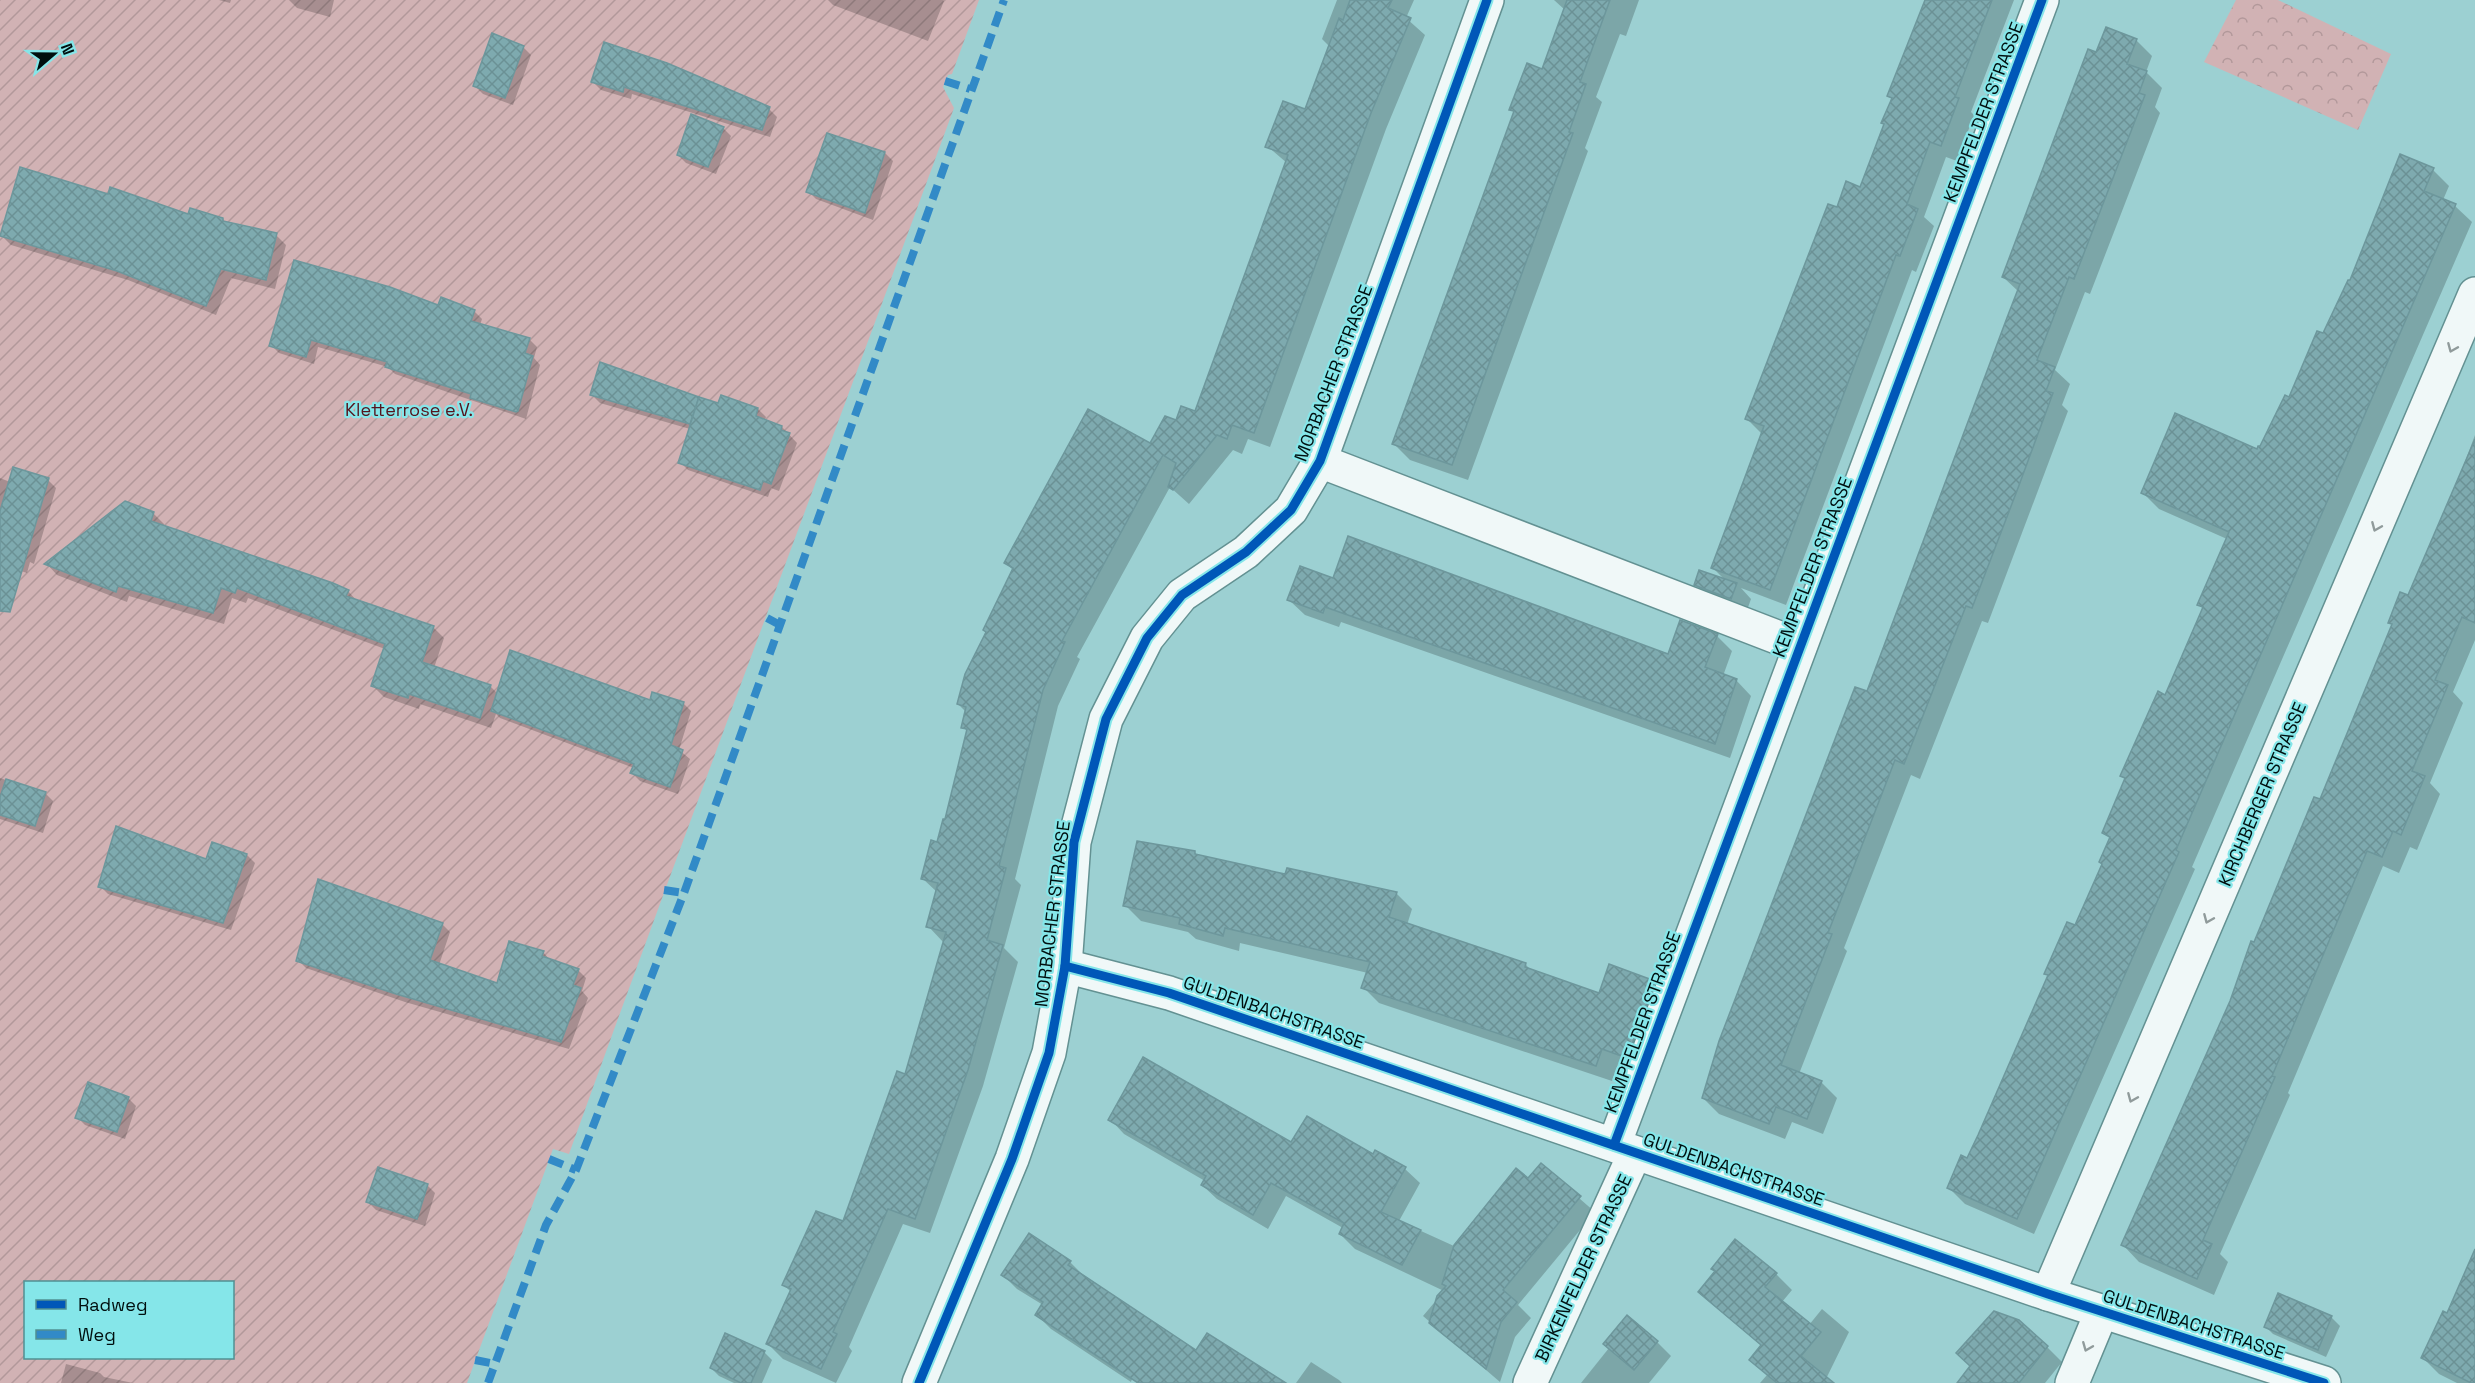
<svg xmlns="http://www.w3.org/2000/svg" width="2475" height="1383" font-family="'Space Grotesk',sans-serif">
<style>
.park{fill:url(#park-crowns)}
.garden{fill:url(#garden-furrows);fill-rule:evenodd}
.shadow{fill:#0003}
.building{fill:url(#building-cross-hatch);stroke:#6d979c;stroke-width:1.5}
.lines{fill:none;stroke-linecap:round;stroke-linejoin:round}
.minor-casing{stroke:#639192;stroke-width:36}
.minor{stroke:#f0f8f8;stroke-width:33}
.quiet{stroke:#328ac7;stroke-width:8;stroke-dasharray:15 8;stroke-linecap:butt}
.cycleway-casing{stroke:#85e6e9;stroke-width:13}
.cycleway{stroke:#0057b8;stroke-width:9}
.oneway{stroke:#909b9b}
.labels{text-anchor:middle;dominant-baseline:central;stroke-width:4.5;stroke-linejoin:round;paint-order:stroke}
.street-label{font-size:18px;fill:#000f0f;stroke:#85e6e9}
.park-label{font-size:18px;fill:#55141d;stroke:#85e6e9}
</style>
<defs>
<pattern id="park-crowns" width="20" height="18" patternUnits="userSpaceOnUse" patternTransform="scale(1.5)"><rect width="20" height="18" fill="#d1b2b4"/><path d="M2 6a3 3 0 1 1 6 0M12 15a3 3 0 1 1 6 0" fill="none" stroke="#b2989a"/></pattern>
<pattern id="garden-furrows" width="10" height="10" patternUnits="userSpaceOnUse" patternTransform="scale(1.5)"><rect width="10" height="10" fill="#d1b2b4"/><path d="M-1 1l2-2M0 10L10 0M9 11l2-2" fill="none" stroke="#b2989a"/></pattern>
<pattern id="building-cross-hatch" width="8" height="8" patternUnits="userSpaceOnUse" patternTransform="scale(1.5)"><rect width="8" height="8" fill="#7eaaaf"/><path d="M0 0l8 8M0 8l8-8" fill="none" stroke="#6b9195"/></pattern>
</defs>
<rect width="100%" height="100%" fill="#9cd0d2"/>
<!-- park -->
<path class="park" d="M2236 0H2278L2391 54 2358 130 2204 62Z"/>
<!-- garden -->
<path class="garden" d="M0 0H979L952 74 948 75 943 87 954 108C826 457 695 804 569 1154L553 1149 467 1383H0ZM26 1282H232V1358H26Z"/>
<!-- shadow -->
<g class="shadow">
<path d="M219 0H231L230 3Z"/>
<path d="M289 0H334L330 17 297 8Z"/>
<path d="M828 0H943L944 1 928 41 833 5Z"/>
<path d="M1337 0H1414L1406 18 1425 35 1386 129 1270 447 1248 439 1242 454 1233 450 1189 504 1170 487 1077 657 1080 659 1058 706 1015 879 1021 885 1004 948 1018 962 983 1086 930 1233 903 1224 849 1347 852 1351 836 1383 783 1359 768 1344 791 1292 784 1285 844 1223 906 1076 944 943 928 926 937 892 923 879 946 821 968 732 963 727 966 712 958 704 1013 570 1006 563 1177 422 1196 413 1287 163 1267 146 1306 111 1330 47 1322 39Z"/>
<path d="M1554 0H1639L1626 36 1620 34 1596 97 1602 102 1585 148 1588 151 1468 480 1410 460 1394 444 1515 113 1511 110 1543 71 1565 10Z"/>
<path d="M1926 0H2014L1971 112 1974 115 1957 161 1946 157 1924 217 1934 226 1916 272 1912 270 1786 605 1741 588 1751 599 1746 613 1710 599 1696 585 1725 580 1713 568 1763 435 1747 419 1837 209 1861 188 1885 125 1893 99 1889 96Z"/>
<path d="M2136 40 2152 56 2146 72 2162 88 2155 107 2160 113 2090 294 2085 292 2055 370 2070 384 2062 405 2068 411 1988 623 1982 621 1920 779 1911 775 1844 948 1847 951 1799 1074 1821 1082 1837 1098 1823 1134 1792 1122 1785 1139 1719 1114 1703 1098 1867 693 2019 292 2003 277 2097 54Z"/>
<path d="M523 47 531 55 513 105 483 94 475 86Z"/>
<path d="M593 82 769 109 777 117 770 137 632 94 631 99 601 90Z"/>
<path d="M723 128 731 136 716 174 686 163 678 155Z"/>
<path d="M828 135 885 153 893 161 873 220 816 199 808 191Z"/>
<path d="M2433 170 2449 186 2443 200 2455 206 2472 222 2247 740 2192 867 2195 869 2034 1234 1965 1204 1949 1188 1967 1160 2049 977 2046 974 2076 927 2104 865 2111 840 2104 832 2126 779 2122 776 2166 697 2204 610 2199 604 2227 539 2159 509 2143 493 2258 451 2290 399 2350 282Z"/>
<path d="M109 195 189 216 223 219 226 223 276 235 286 245 275 289 231 278 216 315 128 280 11 245 1 235Z"/>
<path d="M439 307 474 311 482 319 480 325 529 339 537 347 534 358 540 365 526 419 395 374 388 367 318 347 314 364 279 353 271 345Z"/>
<path d="M592 395 698 398 718 405 758 409 766 417 764 421 782 427 797 443 779 491 771 488 768 497 688 470 680 462 690 429 600 403Z"/>
<path d="M2475 435V640L2453 692 2463 703 2430 783 2440 794 2417 850 2410 847 2399 873 2383 866 2288 1093 2290 1095 2220 1254 2228 1262 2214 1295 2139 1262 2123 1245 2231 1002 2254 944 2320 801 2393 625 2390 622 2408 597 2452 496Z"/>
<path d="M0 478 10 482 48 480 56 488 34 564 30 562 27 573 0 564Z"/>
<path d="M153 513 164 524 163 527 348 591 357 601 433 627 444 638 434 668 490 686 498 694 683 703 691 711 679 750 690 759 678 794 640 781 632 773 634 768 500 718 496 714 491 728 420 704 419 709 384 697 373 686 385 649 248 598 246 603 232 598 224 624 129 596 127 602 57 575 47 564Z"/>
<path d="M1334 580 1669 656 1717 636 1732 651 1723 676 1736 680 1751 696 1730 758 1341 622 1339 627 1305 615 1289 600Z"/>
<path d="M0 778 45 793 53 801 43 833 0 819Z"/>
<path d="M1195 853 1198 856 1286 876 1396 893 1412 909 1407 925 1526 965 1532 971 1600 995 1654 982 1670 998 1643 1073 1618 1064 1612 1081 1379 1003 1363 987 1368 973 1240 943 1239 951 1196 939 1188 932 1141 921 1125 905Z"/>
<path d="M247 855 255 863 231 930 108 894 100 886 207 861Z"/>
<path d="M442 924 450 932 439 965 498 985 543 952 550 960 578 970 586 978 582 991 588 998 569 1049 405 1002 306 968 298 960Z"/>
<path d="M128 1098 136 1106 125 1139 85 1125 77 1117Z"/>
<path d="M1110 1119 1373 1156 1375 1152 1405 1169 1420 1183 1399 1221 1454 1246 1529 1180 1541 1165 1595 1212 1518 1305 1531 1318 1515 1337 1500 1382 1423 1316 1444 1291 1355 1249 1340 1234 1343 1228 1286 1196 1268 1229 1217 1199 1202 1185 1205 1181 1124 1134Z"/>
<path d="M427 1185 435 1193 425 1226 376 1210 368 1202Z"/>
<path d="M2475 1253V1383H2457L2439 1374 2423 1358 2448 1315Z"/>
<path d="M1070 1262 1084 1276 1196 1352 1283 1383H1138L1132 1379 1131 1382 1051 1329 1037 1315 1043 1305 1017 1289 1003 1275Z"/>
<path d="M1776 1274 1792 1290 1782 1302 1809 1325 1822 1309 1849 1332 1824 1383H1760L1767 1375 1751 1359 1762 1346 1700 1292Z"/>
<path d="M2279 1295 2332 1318 2340 1326 2326 1357 2273 1334 2265 1326Z"/>
<path d="M1657 1342 1671 1356 1649 1383H1581L1609 1348Z"/>
<path d="M2047 1347 2062 1362 2045 1383H1959L1972 1367Z"/>
<path d="M764 1352 772 1360 762 1383H734L719 1376 711 1368Z"/>
<path d="M1311 1362 1339 1380 1342 1383H1296Z"/>
<path d="M66 1364 100 1373 104 1377 133 1383H61Z"/>
</g>
<!-- building -->
<g class="building">
<path d="M1350 0H1392L1388 8 1411 18 1371 113 1254 433 1232 425 1227 439 1217 435 1173 490 1168 487 1176 463 1163 455 1062 641 1065 642 1043 690 999 866 1006 868 987 940 1003 945 968 1070 915 1219 888 1209 833 1332 837 1334 821 1369 766 1344 791 1289 782 1285 816 1211 843 1221 897 1071 905 1074 946 932 926 927 938 883 921 879 931 840 937 842 943 819H945L967 729 961 728 966 707 957 704 965 674 986 632 983 630 1013 568 1004 563 1088 409 1150 443 1165 416 1176 420 1181 406 1195 411 1288 155 1265 147 1283 101 1305 109 1339 18 1343 20Z"/>
<path d="M1567 0H1610L1580 82 1586 84 1569 132 1573 133 1452 465 1392 444 1514 111 1509 110 1527 63 1542 69Z"/>
<path d="M1925 0H1992L1955 97 1959 98 1941 146 1930 142 1907 204 1918 209 1900 256 1896 255 1770 590 1711 568 1764 426 1745 419 1828 204 1837 207 1846 181 1860 187 1884 124 1881 123 1892 98 1887 96Z"/>
<path d="M2106 27 2137 39 2127 64 2147 71 2139 93 2145 95 2074 279 2069 277 2037 360 2055 367 2046 391 2053 393 2018 488 1972 608 1966 606 1904 764 1895 760 1828 933 1832 934 1781 1065 1822 1081 1807 1119 1776 1107 1769 1124 1702 1098 1719 1041 1855 687 1867 691 2008 315 2020 284 2002 277 2088 49 2096 52Z"/>
<path d="M492 33 524 46 505 98 473 86Z"/>
<path d="M604 42 667 63 770 107 762 130 624 87 623 92 591 82Z"/>
<path d="M691 114 724 127 708 167 677 155Z"/>
<path d="M827 133 885 152 865 213 806 192Z"/>
<path d="M2400 154 2434 168 2424 191 2456 204 2231 723 2176 850 2179 852 2017 1219 1947 1188 1961 1155 1967 1158 1978 1135 2048 975 2044 974 2067 922 2075 925 2102 864 2099 862 2110 837 2102 833 2125 778 2120 776 2158 691 2165 695 2203 607 2197 605 2229 532 2141 493 2175 413 2257 449 2258 446H2260L2285 395 2289 397 2317 331 2323 333 2348 280H2350Z"/>
<path d="M20 167 108 194 110 187 188 214 190 208 223 218V221L277 233 266 280 221 269 206 306 117 271 0 236Z"/>
<path d="M294 260 390 287 438 305 441 297 475 310 471 321 530 338 525 353 533 356 518 411 516 412 470 398 471 394 385 367 387 362 311 340 306 357 269 346Z"/>
<path d="M600 362 699 397 690 424 590 395Z"/>
<path d="M721 395 758 408 756 416 782 426 781 430 790 433 771 484 763 481 760 490 678 463 699 397 718 403Z"/>
<path d="M2475 439V623L2462 617 2435 680 2448 685 2412 771 2425 776 2401 835 2393 831 2382 857 2367 851 2272 1076 2275 1077 2203 1240 2212 1244 2197 1279 2121 1245 2230 1001 2251 941 2254 942 2314 797 2320 799 2392 624 2388 623 2400 592 2408 595Z"/>
<path d="M13 467 49 478 10 612 0 611V511Z"/>
<path d="M125 501 154 512 151 521 333 583 349 590 346 596 434 626 422 662 491 685 480 718 409 694 408 698 371 686 385 644 237 588 235 593 221 588 213 613 118 586 116 592 44 564Z"/>
<path d="M1348 536 1668 654 1680 620 1718 634 1705 667 1737 679 1715 744 1325 607 1323 613 1287 600 1300 566 1333 578Z"/>
<path d="M1699 570 1737 583 1731 599 1694 585Z"/>
<path d="M510 650 650 700 652 692 684 702 671 745 683 750 670 787 630 773 634 764 491 711Z"/>
<path d="M6 779 46 792 35 826 0 815V797Z"/>
<path d="M116 826 206 859 212 842 247 854 223 923 98 887Z"/>
<path d="M1137 841 1195 851V854L1285 874 1287 868 1397 892 1389 917 1526 963 1525 967 1599 993 1609 964 1655 981 1627 1058 1602 1049 1596 1066 1361 988 1370 962 1225 928 1223 936 1179 924 1180 918 1123 906Z"/>
<path d="M318 879 443 923 430 960 497 983 509 941 544 951 542 956 579 969 573 985 581 988 561 1042 396 994 296 961Z"/>
<path d="M1143 1057 1291 1142 1307 1116 1373 1154 1375 1150 1406 1167 1381 1212 1421 1230 1402 1265 1339 1234 1344 1223 1271 1183 1253 1215 1201 1185 1206 1176 1108 1120Z"/>
<path d="M88 1082 129 1097 117 1132 75 1118Z"/>
<path d="M1541 1163 1581 1196 1503 1290 1517 1302 1501 1322 1486 1369 1429 1323 1437 1296 1446 1286 1442 1284 1454 1245 1516 1168 1528 1178Z"/>
<path d="M378 1167 428 1184 417 1219 366 1202Z"/>
<path d="M1029 1233 1071 1261 1068 1265 1196 1350 1207 1333 1286 1383H1138L1035 1315 1043 1302 1001 1275Z"/>
<path d="M1735 1239 1777 1273 1765 1287 1821 1332 1801 1356 1834 1383H1777L1749 1360 1761 1345 1698 1292 1715 1271 1711 1269Z"/>
<path d="M2475 1249V1383H2471L2421 1358 2443 1311 2447 1313Z"/>
<path d="M2278 1293 2332 1316 2318 1350 2264 1327Z"/>
<path d="M1994 1311 2019 1320 2048 1346 2019 1383H1957L1970 1366 1956 1353Z"/>
<path d="M1627 1315 1658 1341 1634 1370 1603 1344Z"/>
<path d="M725 1333 765 1351 751 1383H741L710 1368Z"/>
</g>
<g class="lines">
<!-- minor casing -->
<g class="minor-casing">
<g id="minor">
<path d="M1320 461 1800 646"/>
<path d="M1065 966 1169 993 2048 1294 2324 1383"/>
<path d="M1614 1145 2042 0"/>
<path d="M2048 1294 2475 294"/>
<path d="M919 1383 1012 1159 1049 1053 1065 966 1074 842 1106 719 1147 638 1182 595 1246 552 1291 510 1320 461 1487 0"/>
<path d="M1530 1383 1635 1153"/>
<path d="M2072 1383 2102 1311"/>
</g>
</g>
<!-- minor -->
<use href="#minor" class="minor"/>
<!-- quiet -->
<g class="quiet">
<path d="M945 81 970 89"/>
<path d="M767 618 780 625"/>
<path d="M664 890 684 893"/>
<path d="M549 1159 576 1170"/>
<path d="M475 1360 496 1364"/>
<path d="M488 1383 546 1225 576 1170 684 893 1004 0"/>
</g>
<!-- cycleway casing -->
<g class="cycleway-casing">
<g id="cycleway">
<path d="M1065 966 1169 993 2048 1294 2324 1383"/>
<path d="M1614 1145 2042 0"/>
<path d="M919 1383 1012 1159 1049 1053 1065 966 1074 842 1106 719 1147 638 1182 595 1246 552 1291 510 1320 461 1487 0"/>
</g>
</g>
<!-- cycleway -->
<use href="#cycleway" class="cycleway"/>
</g>
<!-- one-way arrows -->
<defs><path id="oneway-chevron" d="M-2-3.5L2.5 0L-2 3.5" fill="none" stroke-width="1.6" stroke-linecap="round" stroke-linejoin="round" transform="scale(1.5)"/></defs>
<g class="oneway">
<use href="#oneway-chevron" transform="translate(2452 348) rotate(113)"/>
<use href="#oneway-chevron" transform="translate(2376 527) rotate(113)"/>
<use href="#oneway-chevron" transform="translate(2208 919) rotate(113)"/>
<use href="#oneway-chevron" transform="translate(2132 1098) rotate(113)"/>
<use href="#oneway-chevron" transform="translate(2087 1347) rotate(112)"/>
</g>
<g class="labels">
<!-- street labels -->
<g class="street-label">
<text transform="translate(1983 112) rotate(-69)">KEMPFELDER STRASSE</text>
<text transform="translate(1333 373) rotate(-69)">MORBACHER STRASSE</text>
<text transform="translate(1812 567) rotate(-69)">KEMPFELDER STRASSE</text>
<text transform="translate(2262 794) rotate(-67)">KIRCHBERGER STRASSE</text>
<text transform="translate(1052 914) rotate(-83)">MORBACHER STRASSE</text>
<text transform="translate(1274 1012) rotate(19)">GULDENBACHSTRASSE</text>
<text transform="translate(1642 1022) rotate(-70)">KEMPFELDER STRASSE</text>
<text transform="translate(1734 1169) rotate(19)">GULDENBACHSTRASSE</text>
<text transform="translate(1583 1268) rotate(-65)">BIRKENFELDER STRASSE</text>
<text transform="translate(2194 1324) rotate(18)">GULDENBACHSTRASSE</text>
</g>
<!-- park labels -->
<g class="park-label">
<text x="409" y="409">Kletterrose e.V.</text>
</g>
</g>
<!-- legend -->
<rect x="24" y="1281" width="210" height="78" fill="#85e6e9" stroke="#509092" stroke-width="1.5"/>
<rect x="36" y="1300" width="30" height="9" fill="#0057b8" stroke="#509092" stroke-width="1.5"/>
<text x="78" y="1311" font-size="18" fill="#000f0f">Radweg</text>
<rect x="36" y="1330" width="30" height="9" fill="#328ac7" stroke="#509092" stroke-width="1.5"/>
<text x="78" y="1341" font-size="18" fill="#000f0f">Weg</text>
<!-- north arrow -->
<g transform="translate(54 54) rotate(70)" stroke="#85e6e9" stroke-width="4.5" paint-order="stroke">
<path d="M0-4.5L10 22L0 15L-10 22Z" fill="#000f0f"/>
<text y="-9" font-size="16" font-weight="bold" text-anchor="middle" fill="#000f0f">N</text>
</g>
</svg>
